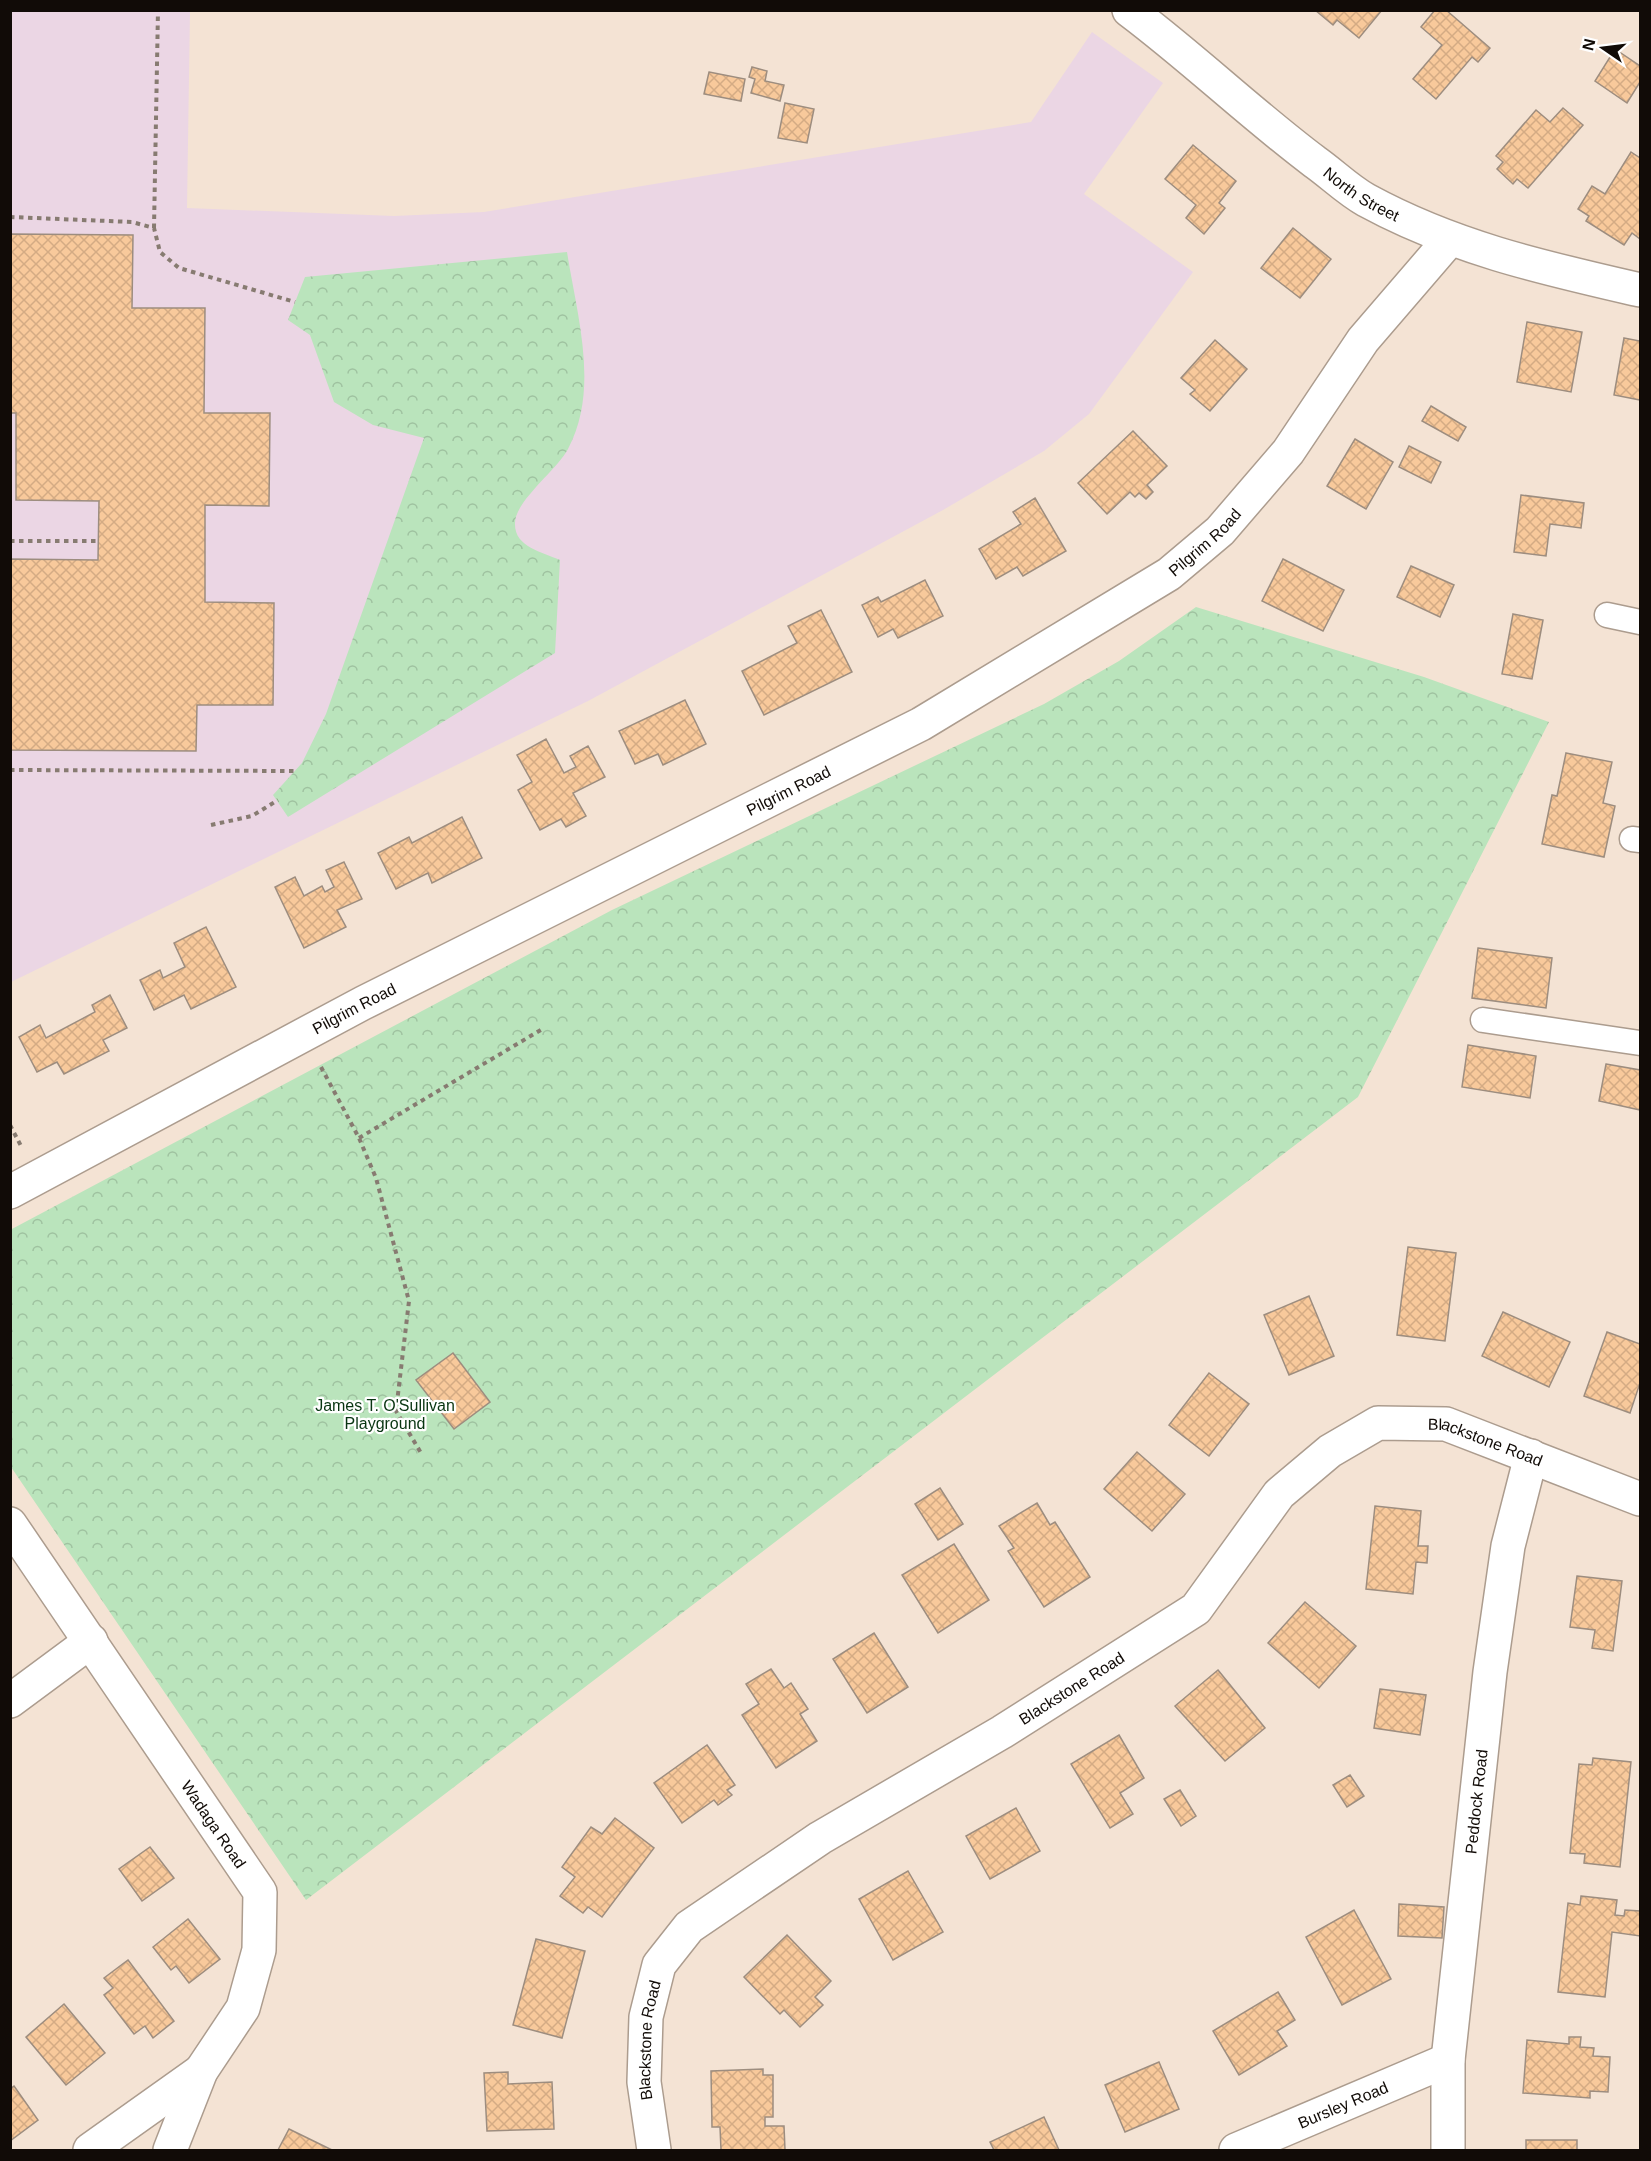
<svg xmlns="http://www.w3.org/2000/svg" width="1651" height="2161" font-family="Helvetica,sans-serif">
<style>
.education{fill:#ebd6e4}
.park{fill:url(#park-crowns)}
.building{fill:url(#building-cross-hatch);stroke:#9d8d7f;stroke-width:1.5}
.lines{fill:none;stroke-linecap:round;stroke-linejoin:round}
.service-casing{stroke:#ac9c8e;stroke-width:27}
.minor-casing{stroke:#ac9c8e;stroke-width:36}
.tertiary-casing{stroke:#ac9c8e;stroke-width:36}
.path{stroke:#877b71;stroke-width:4;stroke-dasharray:4.5 4.5;stroke-linecap:butt}
.service{stroke:#fff;stroke-width:24}
.minor{stroke:#fff;stroke-width:33}
.tertiary{stroke:#fff;stroke-width:33}
.labels{text-anchor:middle;dominant-baseline:central;stroke-width:4.5;stroke-linejoin:round;paint-order:stroke}
.street-label{font-size:16px;fill:#110b07;stroke:#fff}
.park-label{font-size:16px;fill:#083511;stroke:#fff}
</style>
<defs>
<pattern id="park-crowns" width="20" height="18" patternUnits="userSpaceOnUse" patternTransform="scale(1.5)"><rect width="20" height="18" fill="#bae4bc"/><path d="M2 6a3 3 0 1 1 6 0M12 15a3 3 0 1 1 6 0" fill="none" stroke="#9fc2a0"/></pattern>
<pattern id="building-cross-hatch" width="8" height="8" patternUnits="userSpaceOnUse" patternTransform="scale(1.5)"><rect width="8" height="8" fill="#f8c99b"/><path d="M0 0l8 8M0 8l8-8" fill="none" stroke="#d4ab84"/></pattern>
</defs>
<rect width="100%" height="100%" fill="#f4e3d4"/>
<!-- education -->
<path class="education" d="M11 11H190L187 208 394 216 484 212 1031 122 1092 32 1163 83 1084 194 1193 272 1089 414 1044 451 943 510 588 701 11 982Z"/>
<!-- park -->
<g class="park">
<path d="M567 252C577 316 600 389 568 449 557 470 515 501 515 523 514 547 542 552 560 560L555 653 288 817 273 795 302 763 326 714 424 438 373 425 334 402 310 335 288 320 305 277Z"/>
<path d="M1196 607 1424 677 1549 722 1358 1097 306 1900 11 1467 10 1230 612 910 1044 704 1119 661Z"/>
</g>
<!-- building -->
<g class="building">
<path d="M1315 10H1382L1359 38 1337 20 1333 25Z"/>
<path d="M1435 10H1446L1490 48 1478 62 1472 57 1436 99 1413 79 1442 45 1421 27Z"/>
<path d="M1615 49 1640 66V82L1627 103 1595 81Z"/>
<path d="M752 67 767 71 765 81 784 85 780 101 751 93 755 79 749 77Z"/>
<path d="M709 72 745 79 741 101 704 94Z"/>
<path d="M785 103 814 109 807 143 778 138Z"/>
<path d="M1563 108 1583 125 1528 188 1517 179 1513 184 1497 169 1503 162 1496 156 1536 110 1550 122Z"/>
<path d="M1193 145 1236 181 1219 203 1225 208 1204 234 1186 218 1196 205 1165 179Z"/>
<path d="M1631 152 1640 158V239L1632 233 1624 245 1586 221 1589 216 1578 209 1592 186 1605 194Z"/>
<path d="M1293 228 1331 259 1300 298 1261 268Z"/>
<path d="M11 234 133 235 132 308H205L204 413H270L269 506 205 505V602L274 603 273 705H197L196 751 10 750V559L98 560 99 501 16 500V413H10Z"/>
<path d="M1527 322 1582 332 1571 392 1517 382Z"/>
<path d="M1624 338 1640 341V400L1614 395Z"/>
<path d="M1215 340 1247 369 1210 411 1190 394 1195 390 1181 378Z"/>
<path d="M1431 406 1466 427 1458 441 1422 421Z"/>
<path d="M1133 431 1167 466 1147 485 1153 492 1146 499 1139 493 1135 497 1130 492 1107 514 1078 483Z"/>
<path d="M1355 439 1393 462 1366 509 1327 486Z"/>
<path d="M1409 446 1441 462 1431 483 1399 467Z"/>
<path d="M1521 495 1584 503 1581 528 1550 524 1546 556 1514 552Z"/>
<path d="M1035 498 1066 551 1023 576 1017 567 996 579 979 549 1021 524 1013 512Z"/>
<path d="M1283 559 1344 590 1323 631 1262 601Z"/>
<path d="M1411 566 1454 585 1440 617 1397 597Z"/>
<path d="M925 580 943 616 898 638 893 629 878 637 862 605 878 597 881 602Z"/>
<path d="M821 610 852 672 764 715 742 671 797 643 788 626Z"/>
<path d="M1513 614 1543 620 1532 679 1502 674Z"/>
<path d="M685 700 706 744 663 765 658 754 635 764 619 731Z"/>
<path d="M546 739 564 773 576 767 570 756 588 746 605 777 573 793 586 816 566 827 561 819 540 830 518 790 532 782 517 755Z"/>
<path d="M1566 753 1612 762 1603 803 1615 806 1604 857 1542 844 1552 795 1557 796Z"/>
<path d="M462 817 482 858 432 883 428 873 396 889 378 853 409 837 412 843Z"/>
<path d="M344 862 362 899 337 910 346 927 304 948 275 887 295 877 304 896 322 886 325 892 334 887 326 870Z"/>
<path d="M206 927 236 987 191 1009 184 995 154 1010 140 980 160 970 163 978 185 967 174 943Z"/>
<path d="M1478 948 1552 958 1546 1008 1472 998Z"/>
<path d="M110 995 127 1028 103 1040 109 1051 64 1074 57 1062 37 1072 19 1037 40 1025 46 1038 95 1012 92 1005Z"/>
<path d="M1468 1045 1536 1056 1530 1098 1462 1087Z"/>
<path d="M1606 1064 1640 1070V1110L1599 1101Z"/>
<path d="M1408 1247 1456 1253 1445 1341 1397 1335Z"/>
<path d="M1309 1296 1334 1356 1289 1375 1264 1315Z"/>
<path d="M1503 1312 1570 1342 1549 1387 1482 1356Z"/>
<path d="M1607 1332 1640 1344V1383L1630 1413 1584 1396Z"/>
<path d="M453 1353 490 1402 454 1429 416 1380Z"/>
<path d="M1209 1373 1249 1404 1209 1456 1169 1425Z"/>
<path d="M1137 1452 1185 1494 1152 1531 1104 1489Z"/>
<path d="M940 1488 963 1524 938 1540 915 1504Z"/>
<path d="M1037 1503 1050 1525 1055 1522 1090 1577 1044 1607 1008 1551 1014 1548 999 1526Z"/>
<path d="M1375 1506 1421 1511 1418 1546H1428L1427 1563 1416 1562 1413 1594 1366 1589Z"/>
<path d="M954 1544 989 1600 938 1633 902 1575Z"/>
<path d="M1577 1576 1622 1581 1613 1651 1592 1648 1595 1630 1570 1627Z"/>
<path d="M1305 1602 1356 1646 1319 1688 1268 1643Z"/>
<path d="M874 1633 908 1687 867 1713 833 1659Z"/>
<path d="M771 1669 784 1688 791 1683 808 1709 800 1714 817 1741 776 1768 742 1715 759 1704 746 1684Z"/>
<path d="M1218 1670 1265 1728 1225 1761 1175 1706Z"/>
<path d="M1380 1689 1426 1695 1420 1735 1374 1728Z"/>
<path d="M1119 1735 1144 1778 1120 1793 1133 1814 1110 1828 1071 1764Z"/>
<path d="M707 1745 735 1785 727 1790 732 1795 718 1805 714 1800 682 1823 654 1783Z"/>
<path d="M1593 1758 1631 1762 1620 1867 1584 1863 1585 1854 1570 1853 1579 1764 1592 1765Z"/>
<path d="M1350 1775 1364 1796 1347 1807 1333 1785Z"/>
<path d="M1180 1790 1196 1816 1181 1826 1164 1799Z"/>
<path d="M1016 1808 1040 1851 990 1879 966 1836Z"/>
<path d="M615 1818 654 1848 602 1917 588 1907 583 1913 560 1896 575 1877 562 1867 591 1827 602 1834Z"/>
<path d="M150 1847 174 1878 142 1901 119 1869Z"/>
<path d="M908 1871 943 1932 893 1960 859 1899Z"/>
<path d="M1581 1896 1617 1900 1615 1915 1624 1916 1625 1910 1640 1911V1936L1612 1932 1605 1997 1558 1992 1568 1903 1580 1905Z"/>
<path d="M1399 1904 1444 1907 1442 1938 1398 1936Z"/>
<path d="M1354 1910 1391 1979 1342 2005 1306 1937Z"/>
<path d="M188 1919 220 1959 189 1983 176 1966 171 1970 153 1947Z"/>
<path d="M787 1935 831 1981 815 1997 823 2005 800 2027 784 2010 780 2014 744 1977Z"/>
<path d="M536 1939 585 1951 562 2038 513 2025Z"/>
<path d="M128 1960 174 2021 153 2038 145 2026 134 2034 104 1995 113 1988 104 1978Z"/>
<path d="M1278 1992 1295 2020 1277 2031 1287 2046 1239 2075 1213 2031Z"/>
<path d="M64 2004 105 2053 66 2085 26 2037Z"/>
<path d="M1569 2037H1581L1580 2047 1594 2048 1593 2056 1610 2057 1608 2092 1590 2091V2098L1523 2093 1527 2040 1569 2044Z"/>
<path d="M1159 2062 1179 2109 1125 2132 1105 2085Z"/>
<path d="M763 2069V2075H773V2117H765V2126H784L785 2150H721L720 2127H712L711 2071Z"/>
<path d="M508 2072V2084L552 2082 554 2129 487 2131 484 2073Z"/>
<path d="M14 2086 38 2120 10 2141V2089Z"/>
<path d="M1044 2117 1059 2150H994L990 2142Z"/>
<path d="M289 2129 332 2150H278Z"/>
<rect x="1526" y="2140" width="51" height="10"/>
</g>
<g class="lines">
<!-- service casing -->
<g class="service-casing">
<g id="service">
<path d="M1607 615 1640 622"/>
<path d="M1632 839 1640 840"/>
<path d="M1483 1020 1640 1043"/>
</g>
</g>
<!-- minor casing -->
<g class="minor-casing">
<g id="minor">
<path id="s1" d="M10 1192 363 1003 921 724 1169 574 1220 531 1288 452 1363 340 1449 240"/>
<path id="s2" d="M10 1524 260 1892 259 1950 243 2008 201 2071 170 2150"/>
<path d="M10 1701 91 1641"/>
<path d="M90 2150 201 2071"/>
<path id="s3" d="M654 2150 644 2082 646 2017 659 1965 689 1927 820 1838 1002 1732 1196 1609 1279 1494 1330 1451 1378 1423 1446 1424 1640 1499"/>
<path id="s4" d="M1236 2150 1448 2060"/>
<path id="s5" d="M1448 2150V2060L1490 1672 1508 1546 1531 1456"/>
</g>
</g>
<!-- tertiary casing -->
<g class="tertiary-casing">
<g id="tertiary">
<path id="s6" d="M1129 10C1193 58 1251 114 1315 162 1332 174 1348 190 1366 200 1454 248 1544 268 1640 290"/>
</g>
</g>
<!-- path -->
<g class="path">
<path d="M10 217 132 222 154 228 160 252 179 268 295 302"/>
<path d="M154 228 158 10"/>
<path d="M10 541H98"/>
<path d="M10 770 296 771"/>
<path d="M211 825 252 816 278 800"/>
<path d="M321 1067 359 1138 376 1178 409 1301 396 1411 421 1453"/>
<path d="M10 1125 21 1146"/>
<path d="M359 1138 544 1028"/>
</g>
<!-- service -->
<use href="#service" class="service"/>
<!-- minor -->
<use href="#minor" class="minor"/>
<!-- tertiary -->
<use href="#tertiary" class="tertiary"/>
</g>
<g class="labels">
<!-- street labels -->
<g class="street-label">
<text stroke="none"><textPath href="#s6" startOffset="297">North Street</textPath></text>
<text stroke="none"><textPath href="#s1" startOffset="1362">Pilgrim Road</textPath></text>
<text stroke="none"><textPath href="#s1" startOffset="876">Pilgrim Road</textPath></text>
<text stroke="none"><textPath href="#s1" startOffset="390">Pilgrim Road</textPath></text>
<text stroke="none"><textPath href="#s3" startOffset="1209">Blackstone Road</textPath></text>
<text stroke="none"><textPath href="#s3" startOffset="687">Blackstone Road</textPath></text>
<text stroke="none"><textPath href="#s5" startOffset="350">Peddock Road</textPath></text>
<text stroke="none"><textPath href="#s2" startOffset="363">Wadaga Road</textPath></text>
<text stroke="none"><textPath href="#s3" startOffset="111">Blackstone Road</textPath></text>
<text stroke="none"><textPath href="#s4" startOffset="116">Bursley Road</textPath></text>
</g>
<!-- park labels -->
<g class="park-label">
<text x="385" y="1405">James T. O'Sullivan<tspan x="385" dy="18">Playground</tspan></text>
</g>
</g>
<!-- border -->
<rect width="1651" height="2161" fill="none" stroke="#110b07" stroke-width="24"/>
<!-- north arrow -->
<g transform="translate(1603 48) rotate(284)" stroke="#ffffff" stroke-width="4.5" paint-order="stroke">
<path d="M0-4.5L10 22L0 15L-10 22Z" fill="#110b07"/>
<text y="-9" font-size="16" font-weight="bold" text-anchor="middle" fill="#110b07">N</text>
</g>
</svg>
